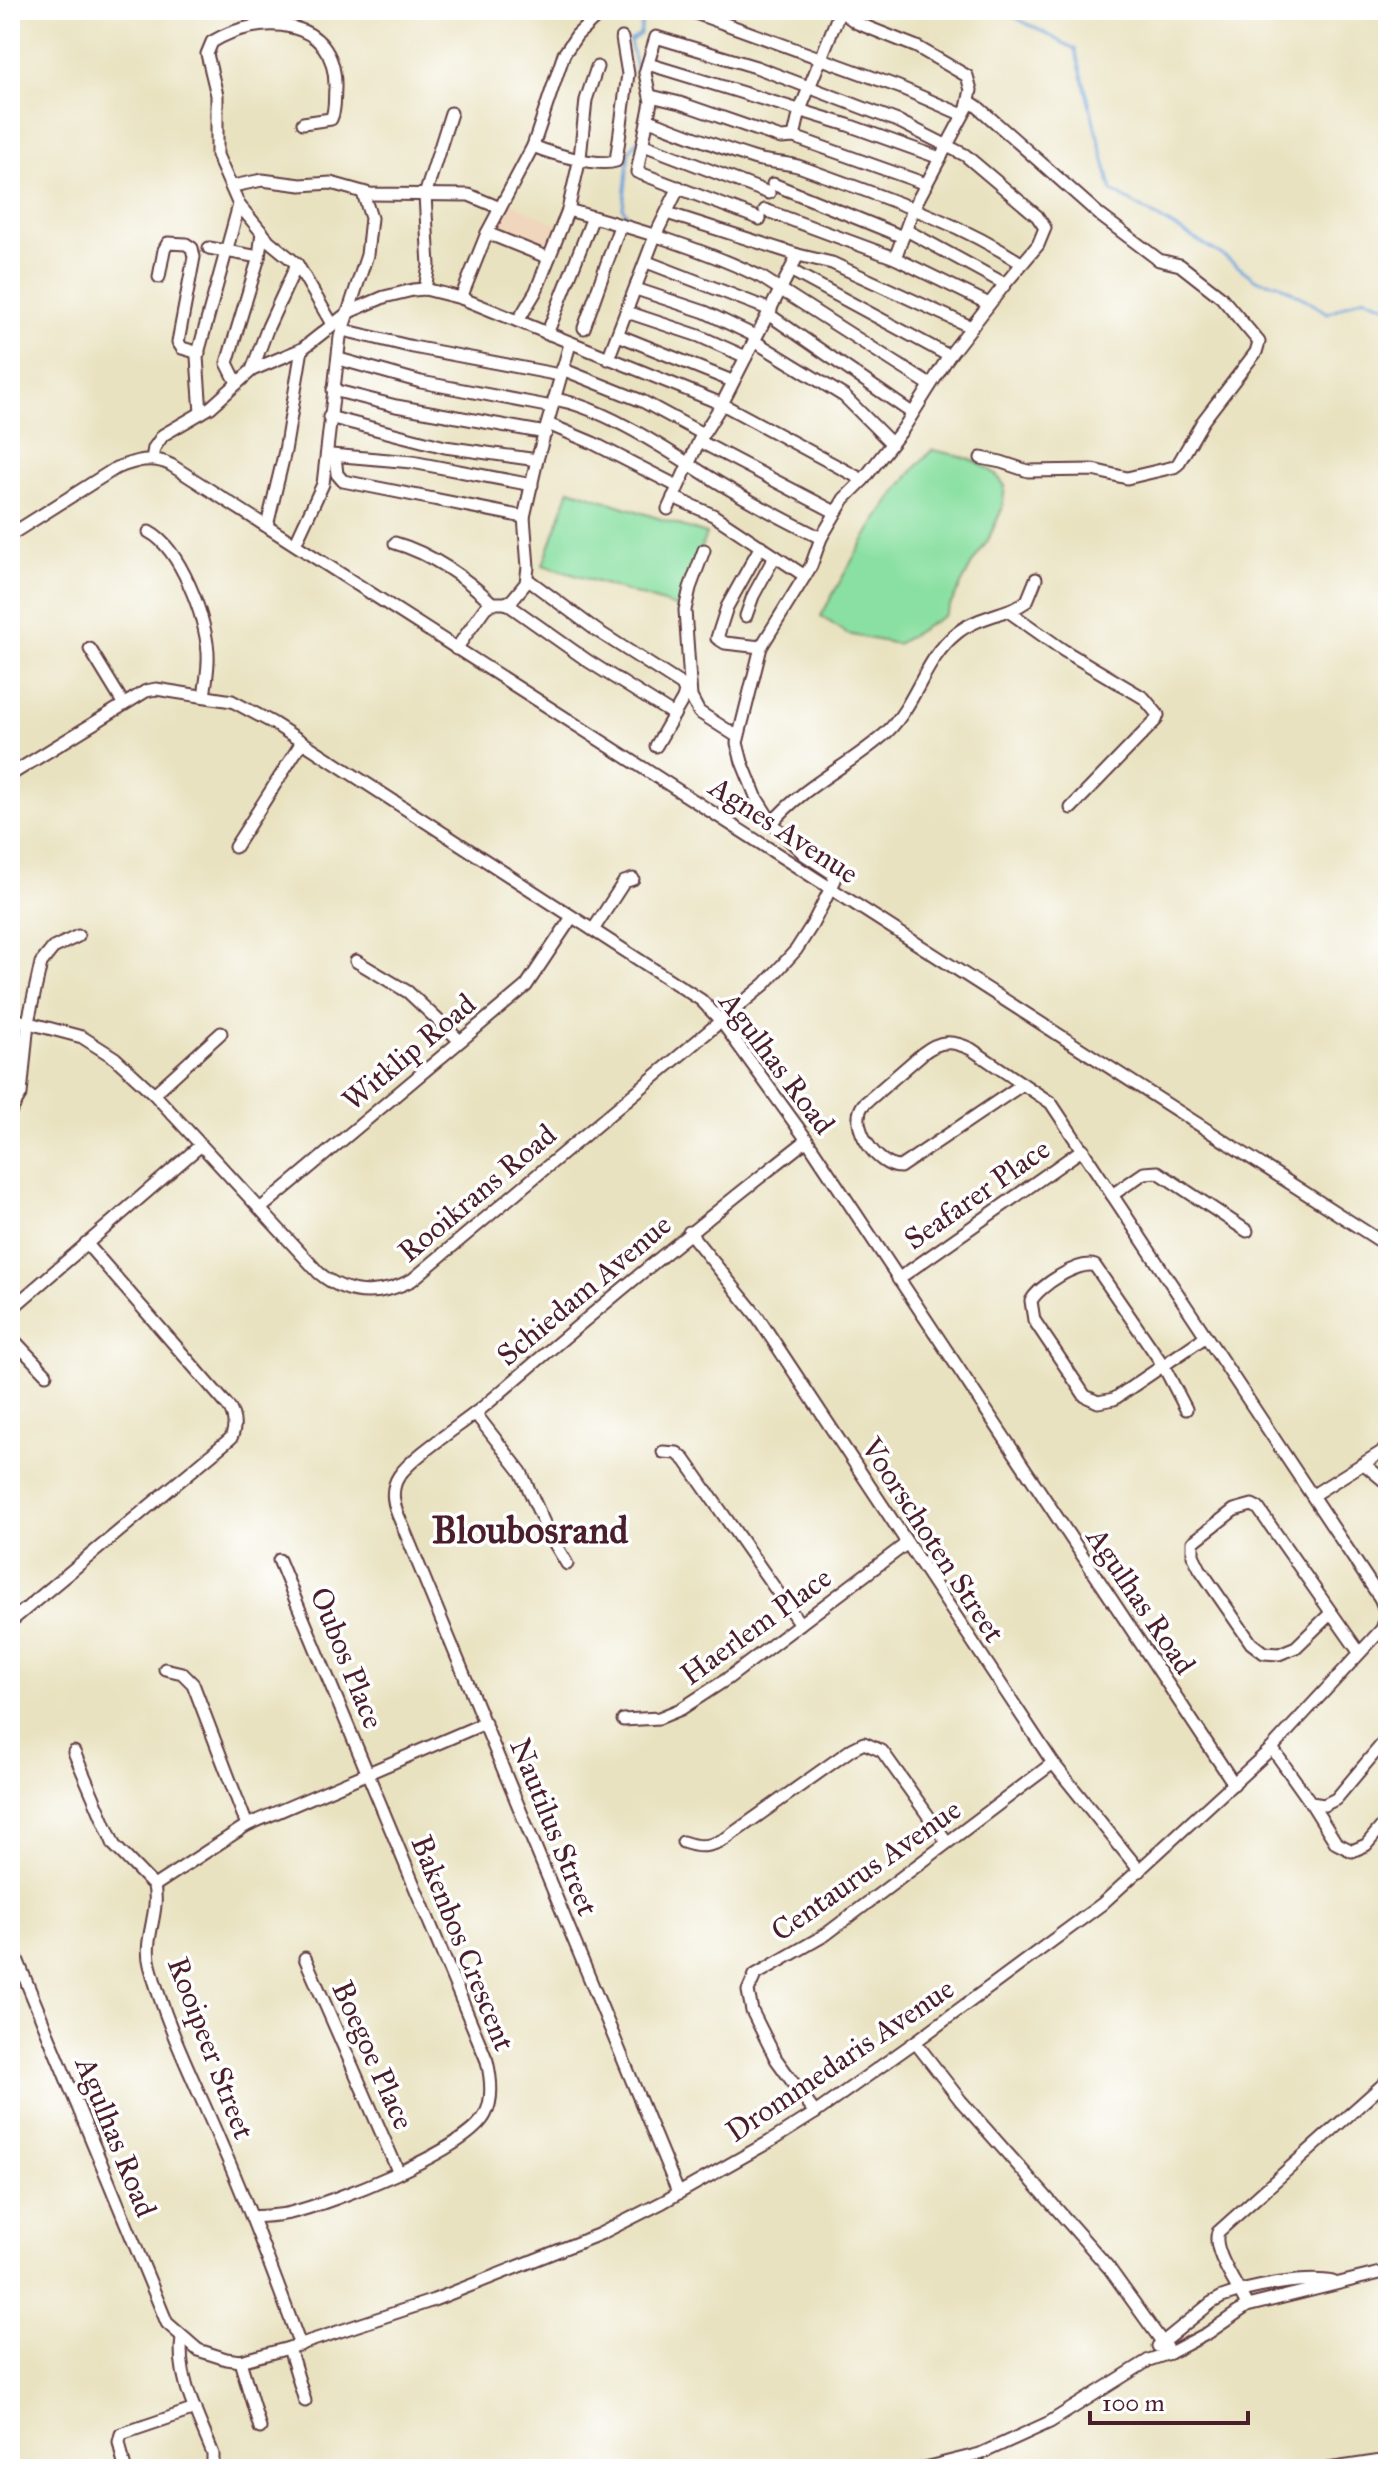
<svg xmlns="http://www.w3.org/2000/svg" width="1398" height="2479" font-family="'IM FELL Great Primer',serif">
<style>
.built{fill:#f0d6bc}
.green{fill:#8ae0a2;stroke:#6a8066;stroke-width:2}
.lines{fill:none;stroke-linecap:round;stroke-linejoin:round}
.stream{stroke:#699ed5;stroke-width:3}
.minor-casing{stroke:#623c41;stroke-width:15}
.secondary-casing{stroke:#623c41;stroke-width:20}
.minor{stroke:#fff;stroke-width:11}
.secondary{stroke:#fff;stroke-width:16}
.labels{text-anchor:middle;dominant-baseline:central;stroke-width:7;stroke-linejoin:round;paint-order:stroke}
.street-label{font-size:30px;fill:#4a1f2b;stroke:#fff}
.district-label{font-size:38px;font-weight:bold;fill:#4a1f2b;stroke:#fff}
</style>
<rect width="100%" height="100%" fill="#fff"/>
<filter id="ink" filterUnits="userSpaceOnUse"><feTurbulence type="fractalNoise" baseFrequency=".0125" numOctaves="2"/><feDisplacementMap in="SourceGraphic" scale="16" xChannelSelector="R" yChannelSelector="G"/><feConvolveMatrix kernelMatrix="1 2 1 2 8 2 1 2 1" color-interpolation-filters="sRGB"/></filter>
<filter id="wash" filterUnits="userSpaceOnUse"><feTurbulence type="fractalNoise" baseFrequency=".006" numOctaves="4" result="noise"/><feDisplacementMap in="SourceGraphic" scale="32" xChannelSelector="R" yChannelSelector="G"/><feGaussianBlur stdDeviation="1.8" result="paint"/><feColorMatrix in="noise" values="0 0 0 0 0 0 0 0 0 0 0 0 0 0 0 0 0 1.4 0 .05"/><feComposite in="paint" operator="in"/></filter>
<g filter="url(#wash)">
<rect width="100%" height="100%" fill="#e9e2c0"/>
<!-- built -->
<path class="built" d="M509 202 559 225 547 253 496 230Z"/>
<!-- green -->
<g class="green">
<path d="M932 450C961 456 988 460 1005 486L1002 509 988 540 973 562 945 615 897 644 847 634 821 616C852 559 886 497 932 450Z"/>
<path d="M570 489 706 534 679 608 543 565Z"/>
</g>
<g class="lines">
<!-- stream -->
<g class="stream">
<path d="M644 10 640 34 630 41 645 107"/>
<path d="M1001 10 1075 49 1112 191 1224 256 1256 280 1279 284 1328 313 1364 297 1388 306"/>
<path d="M630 220 623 208 629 152 640 137"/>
</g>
</g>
</g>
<g filter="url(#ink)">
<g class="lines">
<!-- minor casing -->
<g class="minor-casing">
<g id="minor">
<path d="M687 10 899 87 963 115"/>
<path d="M839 10 857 23 917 47 967 76 971 90 967 108 914 207 895 258"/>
<path d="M648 64 848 125 940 158"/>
<path d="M651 96 680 103 781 138 794 137 926 184"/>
<path d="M969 101 978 107 1101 216 1159 260 1180 265 1221 297 1259 342 1256 352 1203 421 1178 464 1174 467 1127 478 1093 470 1028 471 1001 462 981 458"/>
<path d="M649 120C683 133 718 147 753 158 769 163 787 162 801 167 876 195 954 219 1021 263"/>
<path d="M303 123 331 119C336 110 334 98 335 88 337 16 259 13 212 42L207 54 217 95V155L239 205 269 241 297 264 332 324"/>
<path d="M794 137 800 110 840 11"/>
<path d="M644 145 769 193"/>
<path d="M533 146C552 154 598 167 616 161L628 74 622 38"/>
<path d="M773 184 903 237"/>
<path d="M233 186 262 180 301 185 331 183 370 194 469 195 500 208"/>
<path d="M568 210C633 228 699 247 761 277L930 385"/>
<path d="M765 210 895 258 989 304"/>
<path d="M667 213 798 255 832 263 971 327"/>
<path d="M906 230 1005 284"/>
<path d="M487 233 549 258"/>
<path d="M209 248 259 257"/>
<path d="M647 262 771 310"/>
<path d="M792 271 949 356"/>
<path d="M159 277 164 250 168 243 186 244 192 248 194 257 178 342 182 348 199 353"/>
<path d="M425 289 429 266 425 195 451 113"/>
<path d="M636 289 705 312 755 336"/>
<path d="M461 298 487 233 533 146 564 54 577 35 594 19V14"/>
<path d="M627 312 699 336 746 357"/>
<path d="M768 314 912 413"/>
<path d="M518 321 536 291 568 210 580 158 586 100 597 67"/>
<path d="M584 328 620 226"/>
<path d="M343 330 413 347 560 375"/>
<path d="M547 334 593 217"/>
<path d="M618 335 732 381"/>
<path d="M754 341 844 396 891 443"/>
<path d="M339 359 421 382 552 407"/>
<path d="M608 359 655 236 679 187"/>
<path d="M562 369 642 401 703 434"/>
<path d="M252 370 268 327 297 264"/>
<path d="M237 383 227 363 259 257 262 232"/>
<path d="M333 390 396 406 546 433"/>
<path d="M554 399C598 406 655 442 692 466 733 493 777 516 821 538"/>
<path d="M201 413 197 357 239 205"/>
<path d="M329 417 445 447 537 460"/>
<path d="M548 424 593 443 677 486"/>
<path d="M699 441 835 512"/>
<path d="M331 455 412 462 532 485"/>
<path d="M335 456 337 474 343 481 524 517"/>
<path d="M152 459 154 448 163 435 211 407 252 370 302 349 349 312 384 297 413 290 425 289 461 298 722 404 863 480"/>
<path d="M673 497 713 515 805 576"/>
<path d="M668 509 699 441 722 404 798 255"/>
<path d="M267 526 285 451 302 349"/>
<path d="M149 532C181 549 205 617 208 652 209 667 206 682 204 696"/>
<path d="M10 535 116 468C135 461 152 455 171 465L1388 1246"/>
<path d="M395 543C430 553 466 578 492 603"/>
<path d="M295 544 323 484 340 337 367 255 371 218 363 193"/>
<path d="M761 546 727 607 717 638 725 643 761 647"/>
<path d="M704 550 690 588 685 610 691 697 699 712 738 737"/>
<path d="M527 579 596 630 682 685 685 692 683 699 656 746"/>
<path d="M506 603 588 661 674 715"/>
<path d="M1008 611 1063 650 1144 698 1158 715 1156 720 1071 808"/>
<path d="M746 616 753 596 775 556"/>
<path d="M90 649 123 703"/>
<path d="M456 649 485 608 492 603H506L512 600 526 583 528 567 524 517 537 460 570 344"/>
<path d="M10 775 146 691 156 689 232 701 273 723 701 1000 721 1021 807 1140 1234 1784"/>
<path d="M772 823C804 785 851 765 887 732 917 703 924 659 957 633 974 619 999 615 1019 606L1027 601 1036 579"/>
<path d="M235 847 302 742"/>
<path d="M593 930 624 882 633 879"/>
<path d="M356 961 408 992 459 1040"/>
<path d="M10 1018 82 1037 115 1058 154 1094 319 1273C348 1297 379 1297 412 1280L765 984 796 950 812 925 835 880 832 873 805 855 772 823 757 799 742 762 737 743 761 647 811 566 821 538 844 499 863 480 903 429 949 356 1005 284 1038 245 1045 228 1037 216 965 155 900 122 756 67 656 37 645 73 651 102 637 172 760 219"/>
<path d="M154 1094 221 1033"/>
<path d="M10 1112 21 1094 28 1022 41 963 53 948 78 936"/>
<path d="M1112 1195 1144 1173 1158 1172 1247 1231"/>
<path d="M260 1209 526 986 572 917"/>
<path d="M689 1232 757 1316 1053 1763 1140 1871"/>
<path d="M898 1279 1083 1149"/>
<path d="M10 1310 201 1145"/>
<path d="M10 1336 46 1374"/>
<path d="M1186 1409 1163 1365 1095 1266C1079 1260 1039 1286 1031 1301L1034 1320 1085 1396 1098 1402 1114 1399 1205 1337"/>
<path d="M475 1413 521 1472 549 1534 567 1564"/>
<path d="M663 1452 677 1453 685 1460 800 1624"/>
<path d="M1364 1464 1388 1484"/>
<path d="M1313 1495 1388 1448"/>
<path d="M1330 1614 1296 1647 1279 1654 1264 1653 1251 1643 1200 1569 1193 1555V1542L1234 1510 1252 1505 1258 1508 1359 1652"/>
<path d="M10 1622 231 1438C236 1427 235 1416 228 1406L86 1243"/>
<path d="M165 1669 182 1673 193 1684 247 1825"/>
<path d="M623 1720 659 1718 681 1709 727 1679 906 1544"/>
<path d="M1272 1748 1311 1803 1324 1805 1336 1799 1388 1737"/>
<path d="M74 1752 114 1845 154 1886"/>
<path d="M1311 1803 1336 1843 1352 1851 1366 1845 1388 1819"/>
<path d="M683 1842C700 1848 709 1847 725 1839L852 1749 864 1743 882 1751 947 1842"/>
<path d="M10 1942 167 2323 198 2350 226 2359 240 2361 289 2348 434 2300 600 2234 663 2202 769 2142 815 2113 915 2042 1102 1904 1272 1748 1382 1629 1387 1615 1380 1598 1051 1103 971 1049C952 1040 940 1040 923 1053L863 1105C848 1125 877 1167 900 1167L1023 1084"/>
<path d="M305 1958 398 2171"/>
<path d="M915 2042 961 2101 1109 2268 1170 2353"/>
<path d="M815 2113 776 2059 752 2011 748 1991 755 1975 825 1935 1053 1763"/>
<path d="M678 2192 401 1522C394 1507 389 1491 399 1476 413 1455 466 1422 488 1403 592 1313 698 1225 807 1140"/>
<path d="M253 2217C265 2216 278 2216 290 2213 331 2203 465 2152 485 2115 494 2099 491 2078 487 2061L279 1560"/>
<path d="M1247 2306C1239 2288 1211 2250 1218 2232L1388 2080"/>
<path d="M182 2337C176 2377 199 2418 213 2454V2464L208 2469"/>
<path d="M300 2345C275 2278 251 2211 222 2146 197 2086 166 2027 150 1965 143 1939 160 1913 154 1886L247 1825 485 1723"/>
<path d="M1158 2346 1211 2303 1222 2297C1250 2287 1306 2276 1333 2282"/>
<path d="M289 2348 305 2401"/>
<path d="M240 2361 260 2428"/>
<path d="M125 2469 119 2442 121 2434 195 2409"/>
<path d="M920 2469 980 2454 1050 2422 1149 2360 1170 2353 1208 2333 1247 2306 1388 2271"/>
<path d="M1328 2469 1388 2460"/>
</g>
</g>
<!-- secondary casing -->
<g class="secondary-casing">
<path id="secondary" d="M10 2465 12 2469"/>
</g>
<!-- minor -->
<use href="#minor" class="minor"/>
<!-- secondary -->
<use href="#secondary" class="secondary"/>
</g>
</g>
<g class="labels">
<!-- street labels -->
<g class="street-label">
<text transform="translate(784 830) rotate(33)">Agnes Avenue</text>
<text transform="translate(409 1052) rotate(-40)">Witklip Road</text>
<text transform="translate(777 1063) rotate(53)">Agulhas Road</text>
<text transform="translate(477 1193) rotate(-40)">Rooikrans Road</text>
<text transform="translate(977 1194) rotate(-35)">Seafarer Place</text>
<text transform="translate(584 1290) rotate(-40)">Schiedam Avenue</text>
<text transform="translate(933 1540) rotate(57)">Voorschoten Street</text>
<text transform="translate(1141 1601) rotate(56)">Agulhas Road</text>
<text transform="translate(756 1626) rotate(-36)">Haerlem Place</text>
<text transform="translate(347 1658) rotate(68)">Oubos Place</text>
<text transform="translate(554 1827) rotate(68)">Nautilus Street</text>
<text transform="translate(866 1870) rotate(-35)">Centaurus Avenue</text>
<text transform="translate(463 1943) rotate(68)">Bakenbos Crescent</text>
<text transform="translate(211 2048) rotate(69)">Rooipeer Street</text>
<text transform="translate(373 2055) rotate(66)">Boegoe Place</text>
<text transform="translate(840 2060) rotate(-34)">Drommedaris Avenue</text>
<text transform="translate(116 2137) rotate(68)">Agulhas Road</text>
</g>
<!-- district labels -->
<g class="district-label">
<text x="530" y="1530">Bloubosrand</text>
</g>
</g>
<!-- margin -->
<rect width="1398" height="2479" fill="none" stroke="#fff" stroke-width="40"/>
<!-- scale -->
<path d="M1090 2411v12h158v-12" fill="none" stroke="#4a1f2b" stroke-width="4"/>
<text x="1102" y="2411" font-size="24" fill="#4a1f2b" stroke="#ffffff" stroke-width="6" paint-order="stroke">100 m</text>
</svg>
